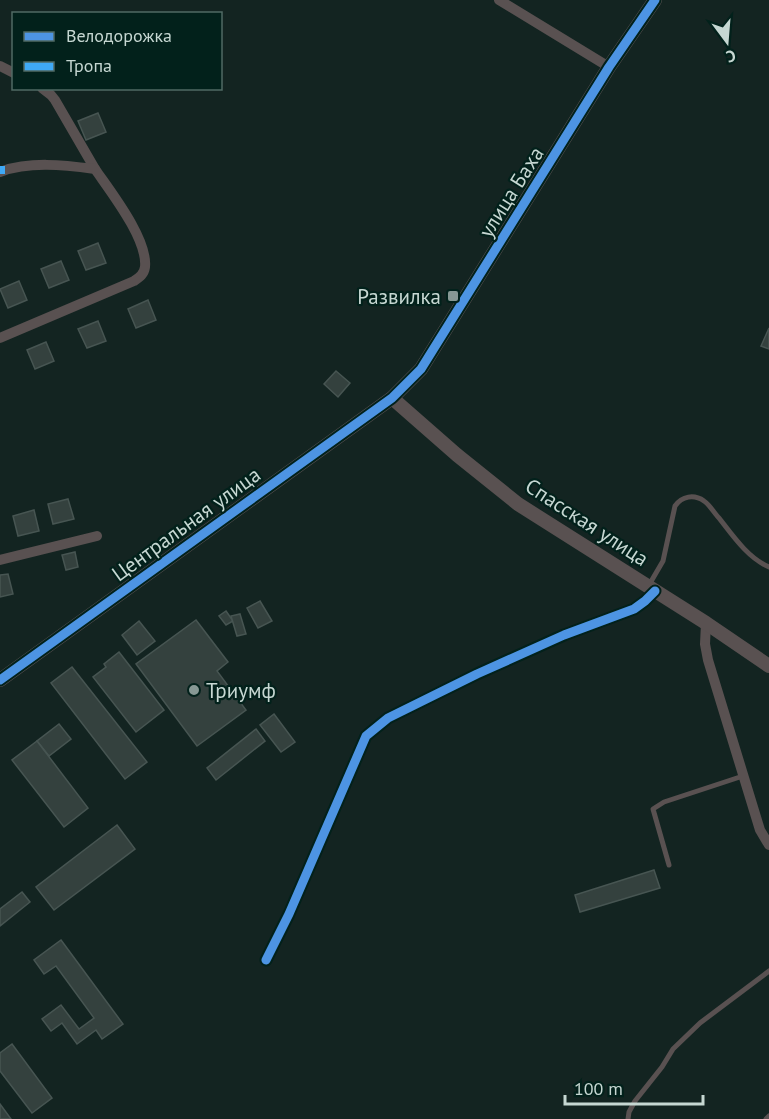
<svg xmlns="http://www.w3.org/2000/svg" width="769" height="1119" font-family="'PT Sans',sans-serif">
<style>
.building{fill:#34413e;stroke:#475552;stroke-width:1.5}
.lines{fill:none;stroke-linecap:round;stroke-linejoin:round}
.service{stroke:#595151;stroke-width:5}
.minor{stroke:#595151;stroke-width:10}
.tertiary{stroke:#595151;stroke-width:14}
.quiet{stroke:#3fa9f5;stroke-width:8;stroke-dasharray:15 8;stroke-linecap:butt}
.cycleway-casing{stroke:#02211b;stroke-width:13}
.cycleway{stroke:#4d94e3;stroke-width:9}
.poi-dot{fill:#879894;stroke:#02211b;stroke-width:2}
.labels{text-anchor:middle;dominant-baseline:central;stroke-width:4.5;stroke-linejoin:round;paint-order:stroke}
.street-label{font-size:21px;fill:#c6d7d2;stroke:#02211b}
.poi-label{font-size:21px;fill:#c6d7d2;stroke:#02211b;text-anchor:end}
</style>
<rect width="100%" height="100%" fill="#132421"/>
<!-- building -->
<g class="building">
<path d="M98 113 106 132 86 140 78 121Z"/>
<path d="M98 243 106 263 86 270 78 251Z"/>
<path d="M61 261 69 280 49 288 41 269Z"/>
<path d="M19 281 27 300 8 308 0 289Z"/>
<path d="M148 300 156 320 136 328 128 309Z"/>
<path d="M98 321 106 341 87 348 78 329Z"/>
<path d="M769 328V349L761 346Z"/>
<path d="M46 342 54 361 35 369 27 350Z"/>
<path d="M336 371 350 383 338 397 324 384Z"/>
<path d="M68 499 74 519 53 524 48 504Z"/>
<path d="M34 510 39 531 18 536 13 516Z"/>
<path d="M75 552 78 567 66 570 62 555Z"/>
<path d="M8 574 13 594 0 597V575Z"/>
<path d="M260 601 272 621 258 628 247 608Z"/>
<path d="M226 611 233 621 226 625 219 616Z"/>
<path d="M240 614 246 634 237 636 231 616Z"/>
<path d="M196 620 228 662 217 671 246 710 197 746 136 664Z"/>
<path d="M139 621 155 641 137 655 122 635Z"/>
<path d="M119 652 164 710 136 732 93 677 106 667 104 664Z"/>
<path d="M72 667 147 762 125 779 51 683Z"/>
<path d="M274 714 295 742 281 752 260 725Z"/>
<path d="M59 724 71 739 49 756 37 741Z"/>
<path d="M256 729 265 741 216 780 207 768Z"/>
<path d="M37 741 88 808 64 827 12 760Z"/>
<path d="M117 825 135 849 54 910 36 887Z"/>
<path d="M654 870 660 888 580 912 575 895Z"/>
<path d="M22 892 30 902 0 926V909Z"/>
<path d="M61 940 123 1024 102 1039 96 1030 77 1044 62 1023 51 1031 42 1019 61 1005 79 1029 94 1018 56 966 44 974 34 960Z"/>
<path d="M12 1044 52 1098 32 1113 0 1071V1053Z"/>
<path d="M0 1104 11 1119H0Z"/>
</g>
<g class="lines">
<!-- service -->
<g class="service">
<path d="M649 585 663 561 675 506C682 496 694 494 704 501 710 505 714 513 719 518 733 536 748 558 769 567"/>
<path d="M669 865 653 809 664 802 743 776"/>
<path d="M628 1119 629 1112 635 1101 662 1067 673 1049 700 1023 769 971"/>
<path d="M766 1119 769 1116"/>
</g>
<!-- minor -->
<g class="minor">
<path d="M499 0 609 67"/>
<path d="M0 66 14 73"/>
<path d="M42 88 51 95 55 100 95 169"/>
<path d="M0 172C29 161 64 165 95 169 110 191 148 239 145 267 144 274 140 277 134 281L0 338"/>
<path d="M0 560 97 536"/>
<path d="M706 623 705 644 708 660 760 830 769 845"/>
<path d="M266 960 289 914 366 736 388 718 477 674 564 635 634 609 645 601 655 591"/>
</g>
<!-- tertiary -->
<g class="tertiary">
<path d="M392 398 457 455 518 504 706 623 769 666"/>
<path d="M0 680 392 398 421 369 609 67 655 0"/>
</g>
<!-- quiet -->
<path class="quiet" d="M0 170H5"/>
<!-- cycleway casing -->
<g class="cycleway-casing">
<g id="cycleway">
<path d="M0 680 392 398 421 369 609 67 655 0"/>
<path d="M266 960 289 914 366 736 388 718 477 674 564 635 634 609 645 601 655 591"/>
</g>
</g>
<!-- cycleway -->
<use href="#cycleway" class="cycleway"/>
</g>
<!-- markers -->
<g class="poi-dot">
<rect x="447" y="290" width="12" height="12" rx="3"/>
<circle cx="194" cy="690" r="6"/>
</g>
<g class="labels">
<!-- street labels -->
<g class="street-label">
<text transform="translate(511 192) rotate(-58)">улица Баха</text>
<text transform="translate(587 522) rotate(33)">Спасская улица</text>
<text transform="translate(186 524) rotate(-36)">Центральная улица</text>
</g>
<!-- poi labels -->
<g class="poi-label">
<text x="441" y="296">Развилка</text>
<text x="206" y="690" text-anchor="start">Триумф</text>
</g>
</g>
<!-- legend -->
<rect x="12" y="12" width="210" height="78" fill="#02211b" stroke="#506a64" stroke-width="1.5"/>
<rect x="24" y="32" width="30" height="9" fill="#4d94e3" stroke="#506a64" stroke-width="1.5"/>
<text x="66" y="42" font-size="18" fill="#c6d7d2">Велодорожка</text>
<rect x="24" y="62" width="30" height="9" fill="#3fa9f5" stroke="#506a64" stroke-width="1.5"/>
<text x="66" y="72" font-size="18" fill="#c6d7d2">Тропа</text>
<!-- north arrow -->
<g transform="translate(727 42) rotate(164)" stroke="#02211b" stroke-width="4.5" paint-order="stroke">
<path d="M0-4.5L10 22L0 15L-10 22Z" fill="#c6d7d2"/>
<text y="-9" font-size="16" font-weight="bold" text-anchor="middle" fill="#c6d7d2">С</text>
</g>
<!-- scale -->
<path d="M565 1095v9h138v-9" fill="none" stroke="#c6d7d2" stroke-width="3"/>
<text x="574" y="1095" font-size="18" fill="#c6d7d2" stroke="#02211b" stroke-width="4.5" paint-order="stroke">100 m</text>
</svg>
